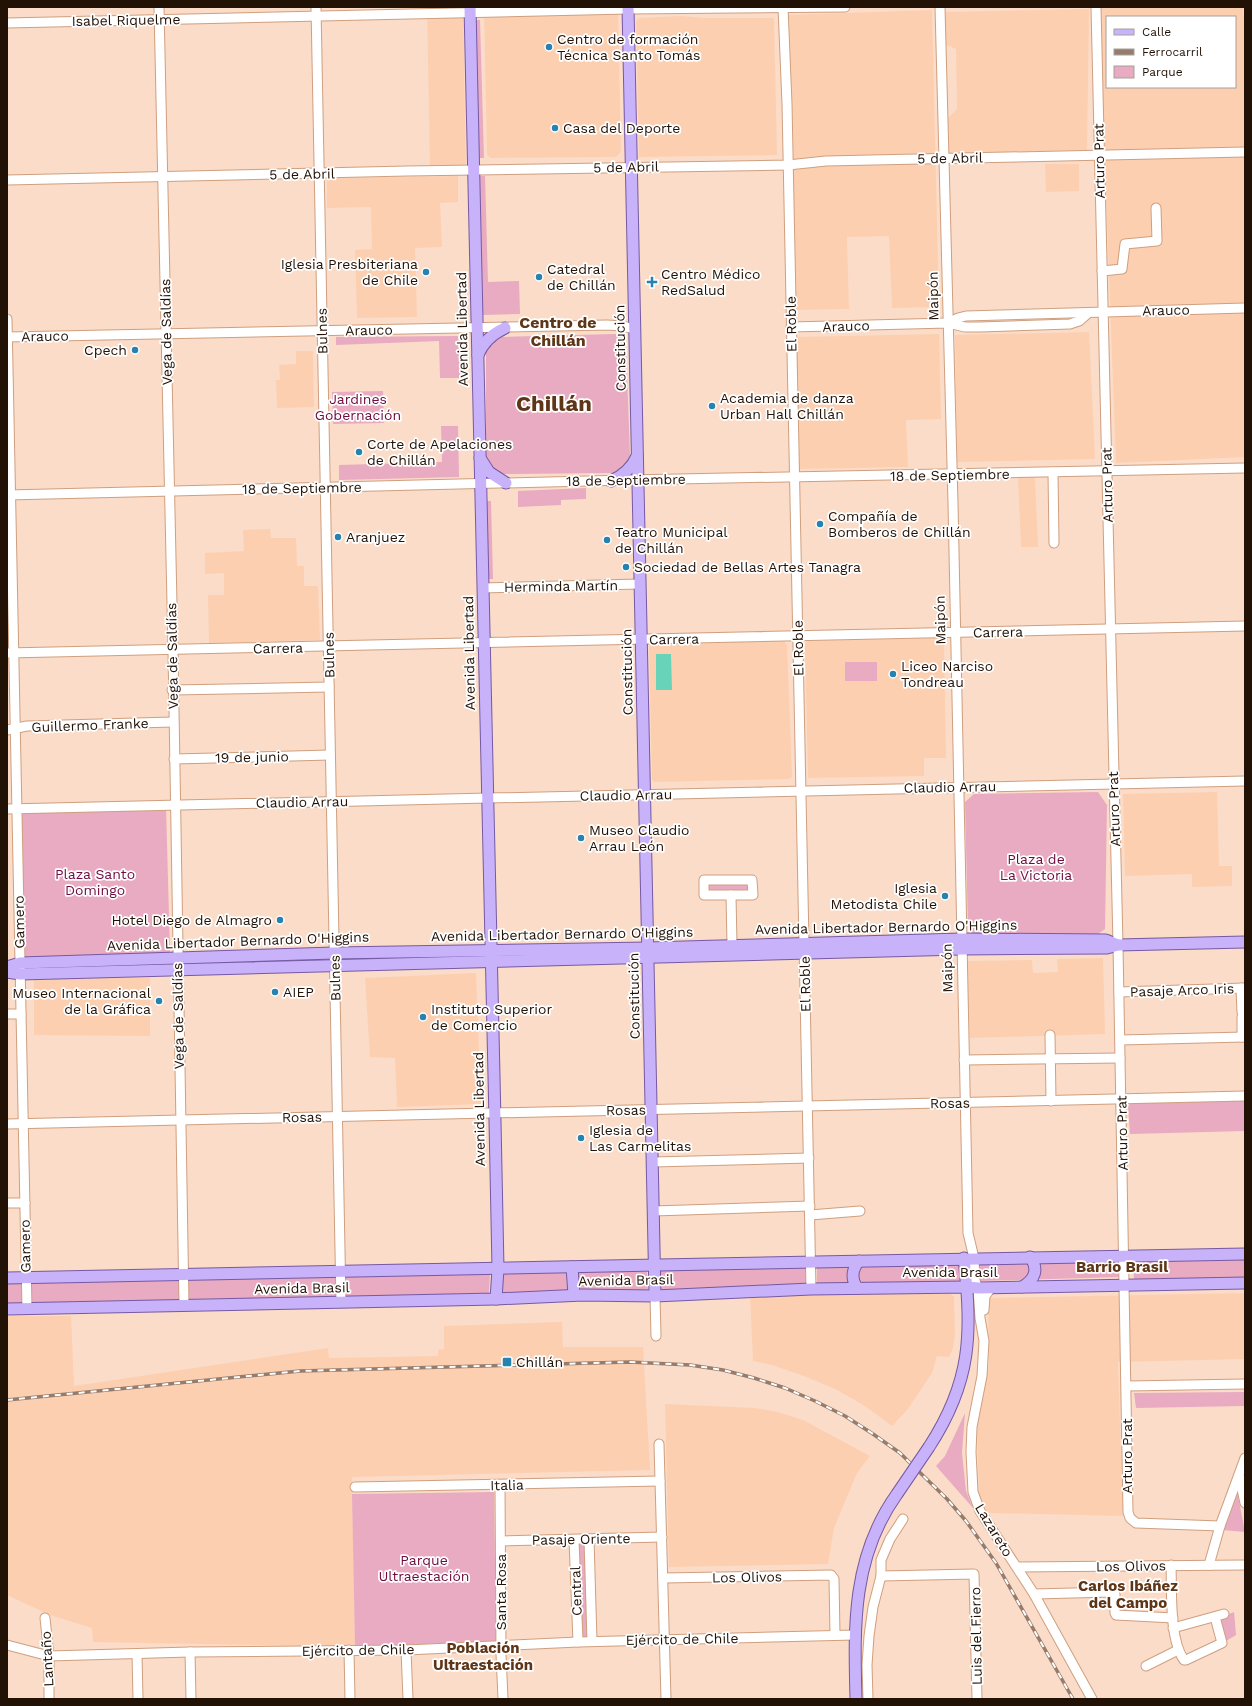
<svg xmlns="http://www.w3.org/2000/svg" width="1252" height="1706" font-family="'Work Sans',sans-serif">
<style>
.built{fill:#fdcfb1;fill-rule:evenodd}
.green{fill:#e8abc1}
.water{fill:#68d3b9}
.lines{fill:none;stroke-linecap:round;stroke-linejoin:round}
.minor-casing{stroke:#cf9f7f;stroke-width:11}
.major-casing{stroke:#7659a2;stroke-width:13}
.minor{stroke:#fff;stroke-width:9}
.major{stroke:#c8b3fa;stroke-width:11}
.rail-casing{stroke:#957c6c;stroke-width:3.5}
.rail{stroke:#fff;stroke-width:2;stroke-dasharray:6;stroke-linecap:butt}
.major-bridge-casing{stroke:#7659a2;stroke-width:13;stroke-linecap:butt}
.major-bridge{stroke:#c8b3fa;stroke-width:11}
.poi-dot{fill:#2682af;stroke:#fff;stroke-width:1.5}
.labels{text-anchor:middle;dominant-baseline:central;stroke-width:3.5;stroke-linejoin:round;paint-order:stroke}
.street-label{font-size:14px;fill:#221105;stroke:#fff}
.poi-label{font-size:14px;fill:#221105;stroke:#fff;text-anchor:start}
.park-label{font-size:14px;fill:#6d0a3f;stroke:#fff}
.neighbourhood-label{font-size:15px;font-weight:bold;fill:#5e3617;stroke:#fff}
.quarter-label{font-size:16px;font-weight:bold;fill:#5e3617;stroke:#fff}
.town-label{font-size:22px;font-weight:bold;fill:#5e3617;stroke:#fff}
</style>
<rect width="100%" height="100%" fill="#fbdcc8"/>
<!-- built -->
<g class="built">
<path d="M427 7H463L466 168H430Z"/>
<path d="M484 7H618L621 152 616 157 491 158 487 155Z"/>
<path d="M1099 7H1243L1245 45V457L1116 463ZM1107 17H1235V87H1107Z"/>
<path d="M1089 9 1087 150 946 153V120L957 109 956 49 942 43V12Z"/>
<path d="M932 10 939 307 892 308 889 236 847 237 849 309 793 310 788 15Z"/>
<path d="M681 16 704 18H774L777 155 639 157 636 21 639 18Z"/>
<path d="M1045 164H1079V191L1046 192Z"/>
<path d="M458 176V202L440 203 442 247 415 248 417 317 357 318 355 250 372 249 371 207 327 208V178Z"/>
<path d="M1089 332 1095 459 957 462 955 335Z"/>
<path d="M939 334 941 419 906 420 908 467 798 469 795 337Z"/>
<path d="M296 351H313L314 407 277 408 276 380H280L279 365 296 364Z"/>
<path d="M1018 477H1035L1038 547H1021Z"/>
<path d="M270 529 271 538H296L297 566H304V586H318L320 640 209 643 208 595H224V573L205 574V553L244 551 243 530Z"/>
<path d="M941 638 944 641 946 758H924V776L808 778 805 644 808 641Z"/>
<path d="M784 641 787 645 792 777 789 779 655 782 652 780 649 648 652 643Z"/>
<path d="M1217 792 1219 866H1232V886L1192 887V874L1125 876 1123 794Z"/>
<path d="M1103 958 1105 1034 970 1038 967 961 1032 960 1033 973 1058 972 1057 959Z"/>
<path d="M476 973 481 1104 397 1107 395 1058 370 1057 365 978Z"/>
<path d="M34 977 150 978V1036L34 1035Z"/>
<path d="M949 1292 954 1297 955 1334 953 1348 949 1357 937 1356 932 1373 907 1410 892 1426 865 1406 837 1390 804 1376 772 1365 753 1361 750 1296Z"/>
<path d="M1245 1293V1359L1118 1362 1123 1516 988 1513 979 1496 977 1429 989 1365 988 1298Z"/>
<path d="M7 1316H71L74 1386 328 1348 329 1358 438 1356V1350L444 1349V1326L562 1322 563 1347H643L650 1470 352 1477 355 1647 93 1642 92 1628 50 1615 7 1595Z"/>
<path d="M665 1404 755 1408 778 1412 803 1420 870 1456 857 1473 834 1528 828 1564 669 1567Z"/>
</g>
<!-- green -->
<g class="green">
<path d="M475 20H480L484 158H479Z"/>
<path d="M479 176H485L488 282 519 281 520 314 483 315Z"/>
<path d="M616 334 620 335 626 344 630 456C627 465 623 470 614 473L496 474 486 460V352C490 344 493 338 502 337Z"/>
<path d="M458 336 460 378H440L439 341 336 345V337Z"/>
<path d="M383 391 384 423 333 424 332 392Z"/>
<path d="M441 426H458L459 477 339 480V465L442 462Z"/>
<path d="M586 488V499L561 500V505L518 507V491Z"/>
<path d="M486 501H491L493 579H488Z"/>
<rect x="845" y="662" width="32" height="19"/>
<path d="M1098 792 1107 805 1105 929 1094 937H976L968 930 965 802 974 794Z"/>
<path d="M166 807 170 953 23 957 19 811Z"/>
<rect x="705" y="882" width="46" height="11"/>
<path d="M1245 1100V1131L1130 1134 1128 1106 1132 1102Z"/>
<path d="M1119 1257 1120 1277 979 1281 978 1261Z"/>
<path d="M1245 1259V1278L1134 1279 1133 1262Z"/>
<path d="M959 1262 961 1282 817 1284V1265Z"/>
<path d="M808 1265V1285L660 1291V1269Z"/>
<path d="M503 1272H647L648 1291 503 1294Z"/>
<path d="M490 1273 489 1294 344 1297 343 1276Z"/>
<path d="M187 1277H336L337 1297 188 1299Z"/>
<path d="M181 1278V1302L31 1306V1281Z"/>
<path d="M23 1281V1306H7V1282Z"/>
<path d="M1245 1392V1406L1136 1408 1134 1393Z"/>
<path d="M965 1413 962 1453 966 1491 973 1508 936 1466 945 1456Z"/>
<path d="M1237 1491 1245 1532 1222 1530Z"/>
<path d="M494 1492 496 1641 355 1647 352 1494Z"/>
<path d="M586 1544 590 1637H579L575 1545Z"/>
<path d="M1234 1612 1236 1635 1226 1641 1219 1618Z"/>
</g>
<!-- water -->
<path class="water" d="M656 654H671L672 690H656Z"/>
<g class="lines">
<!-- minor casing -->
<g class="minor-casing">
<g id="minor">
<path d="M159 7 173 650 184 1305"/>
<path d="M316 7 341 1302"/>
<path d="M783 7 787 104 811 1289"/>
<path d="M940 7 953 503 968 1233 974 1258 975 1281 978 1288 980 1318 984 1341 982 1376 972 1427 971 1452 973 1492 980 1511 1034 1594 1092 1699"/>
<path d="M1096 7 1118 945 1128 1512 1130 1518 1136 1523 1220 1526"/>
<path d="M7 23 628 9 845 7"/>
<path d="M7 180 407 171 788 165 826 161 1245 152"/>
<path d="M1102 271 1122 269 1125 244 1157 241 1156 208"/>
<path d="M7 319 27 1309"/>
<path d="M948 323 958 318 966 316C1059 314 1152 310 1245 308"/>
<path d="M791 327 948 323 965 327H980L1070 324 1079 321 1087 314"/>
<path d="M7 337 607 325 622 326 635 329"/>
<path d="M1053 472 1054 543"/>
<path d="M7 495 628 480 1245 468"/>
<path d="M483 588 640 584"/>
<path d="M7 653 1245 626"/>
<path d="M172 690 329 687"/>
<path d="M7 730 27 726 173 722"/>
<path d="M174 759 330 755"/>
<path d="M7 809 1245 781"/>
<path d="M704 880H752L753 895H704Z"/>
<path d="M731 895 732 945"/>
<path d="M1241 988 1242 1012"/>
<path d="M1119 992 1245 988"/>
<path d="M7 1014H21"/>
<path d="M1242 1017V1037"/>
<path d="M1050 1035 1051 1101"/>
<path d="M1120 1040 1245 1037"/>
<path d="M964 1060 1120 1058"/>
<path d="M7 1124 1245 1096"/>
<path d="M652 1162 809 1158"/>
<path d="M7 1203H25"/>
<path d="M653 1211 810 1206"/>
<path d="M810 1215 860 1211"/>
<path d="M655 1296 656 1336"/>
<path d="M984 1310 985 1296 991 1288"/>
<path d="M1127 1386 1245 1384"/>
<path d="M659 1444 666 1699"/>
<path d="M1239 1475 1245 1503"/>
<path d="M500 1485 501 1654 503 1699"/>
<path d="M355 1487 660 1481"/>
<path d="M589 1539 592 1641"/>
<path d="M574 1540 578 1642"/>
<path d="M501 1541 662 1537"/>
<path d="M1171 1565C1172 1591 1169 1639 1184 1660H1186L1222 1643 1215 1617"/>
<path d="M1209 1565 1220 1526 1245 1458"/>
<path d="M1017 1567 1245 1565"/>
<path d="M881 1576 974 1574 977 1699"/>
<path d="M663 1578 831 1575 834 1579 835 1635"/>
<path d="M1034 1594 1112 1592 1115 1594V1613L1116 1615 1173 1618"/>
<path d="M45 1618 49 1656V1699"/>
<path d="M1173 1628 1224 1614"/>
<path d="M7 1645 49 1656 190 1652 406 1650 578 1642 855 1635"/>
<path d="M349 1650 350 1699"/>
<path d="M406 1650 408 1699"/>
<path d="M190 1652 191 1699"/>
<path d="M137 1654 138 1699"/>
<path d="M1146 1666 1178 1650"/>
<path d="M868 1699 867 1665 869 1636 873 1607 881 1576V1560L890 1539 903 1519"/>
</g>
</g>
<!-- major casing -->
<g class="major-casing">
<g id="major">
<path d="M470 7 495 1121 498 1269 496 1299"/>
<path d="M628 7 655 1296"/>
<path d="M478 355C483 342 492 334 505 328"/>
<path d="M480 458 489 472 506 483"/>
<path d="M611 481C622 476 632 468 637 456"/>
<path d="M7 967 20 963 334 953 648 948 962 939 1106 940 1118 945"/>
<path d="M7 972 20 974 961 949 1107 948 1118 945 1245 942"/>
<path d="M572 1267 574 1295"/>
<path d="M7 1278C420 1270 832 1261 1245 1254"/>
<path d="M1022 1287C1035 1280 1039 1269 1030 1257"/>
<path d="M857 1288C851 1279 852 1269 859 1261"/>
<path d="M7 1309 496 1299 583 1295 655 1296 811 1289 967 1287 978 1288 1245 1283"/>
<path d="M929 1447C972 1381 972 1334 964 1258"/>
<path d="M856 1699C854 1625 852 1557 897 1494"/>
</g>
</g>
<!-- minor -->
<use href="#minor" class="minor"/>
<!-- major -->
<use href="#major" class="major"/>
<!-- rail casing -->
<g class="rail-casing">
<path id="rail" d="M7 1400 300 1371 630 1362 690 1365 723 1370 754 1378 785 1388 815 1401 845 1416 873 1434 900 1453 947 1499 966 1521 996 1563 1073 1699"/>
</g>
<!-- rail -->
<use href="#rail" class="rail"/>
<!-- major-bridge casing -->
<g class="major-bridge-casing">
<path id="major-bridge" d="M897 1494 929 1447"/>
</g>
<!-- major-bridge -->
<use href="#major-bridge" class="major-bridge"/>
</g>
<!-- markers -->
<g class="poi-dot">
<circle cx="549" cy="47" r="4"/>
<circle cx="555" cy="128" r="4"/>
<circle cx="426" cy="272" r="4"/>
<circle cx="539" cy="277" r="4"/>
<path d="M650 276h4v4h4v4h-4v4h-4v-4h-4v-4h4z"/>
<circle cx="135" cy="350" r="4"/>
<circle cx="712" cy="406" r="4"/>
<circle cx="359" cy="452" r="4"/>
<circle cx="820" cy="524" r="4"/>
<circle cx="338" cy="537" r="4"/>
<circle cx="607" cy="540" r="4"/>
<circle cx="626" cy="567" r="4"/>
<circle cx="893" cy="674" r="4"/>
<circle cx="581" cy="838" r="4"/>
<circle cx="945" cy="896" r="4"/>
<circle cx="280" cy="920" r="4"/>
<circle cx="275" cy="992" r="4"/>
<circle cx="159" cy="1001" r="4"/>
<circle cx="423" cy="1017" r="4"/>
<circle cx="581" cy="1138" r="4"/>
<rect x="502" y="1357" width="10" height="10" rx="2"/>
</g>
<g class="labels">
<!-- street labels -->
<g class="street-label">
<text transform="translate(126 20) rotate(-1)">Isabel Riquelme</text>
<text transform="translate(950 158) rotate(-1)">5 de Abril</text>
<text transform="translate(1099 161) rotate(-91)">Arturo Prat</text>
<text transform="translate(626 167) rotate(-1)">5 de Abril</text>
<text transform="translate(302 174) rotate(-1)">5 de Abril</text>
<text transform="translate(933 296) rotate(-91)">Maipón</text>
<text transform="translate(1166 310) rotate(-1)">Arauco</text>
<text transform="translate(791 324) rotate(-91)">El Roble</text>
<text transform="translate(846 326) rotate(-2)">Arauco</text>
<text transform="translate(462 329) rotate(-91)">Avenida Libertad</text>
<text transform="translate(369 330) rotate(-1)">Arauco</text>
<text transform="translate(322 331) rotate(-91)">Bulnes</text>
<text transform="translate(166 332) rotate(-91)">Vega de Saldías</text>
<text transform="translate(45 336) rotate(-1)">Arauco</text>
<text transform="translate(620 348) rotate(-91)">Constitución</text>
<text transform="translate(950 475) rotate(-1)">18 de Septiembre</text>
<text transform="translate(626 480) rotate(-1)">18 de Septiembre</text>
<text transform="translate(1107 485) rotate(-91)">Arturo Prat</text>
<text transform="translate(302 488) rotate(-1)">18 de Septiembre</text>
<text transform="translate(561 586) rotate(-1)">Herminda Martín</text>
<text transform="translate(940 620) rotate(-91)">Maipón</text>
<text transform="translate(998 632) rotate(-1)">Carrera</text>
<text transform="translate(674 639) rotate(-1)">Carrera</text>
<text transform="translate(278 648) rotate(-1)">Carrera</text>
<text transform="translate(798 648) rotate(-91)">El Roble</text>
<text transform="translate(469 653) rotate(-91)">Avenida Libertad</text>
<text transform="translate(329 655) rotate(-91)">Bulnes</text>
<text transform="translate(172 656) rotate(-91)">Vega de Saldías</text>
<text transform="translate(627 672) rotate(-91)">Constitución</text>
<text transform="translate(90 725) rotate(-2)">Guillermo Franke</text>
<text transform="translate(252 757) rotate(-1)">19 de junio</text>
<text transform="translate(950 787) rotate(-1)">Claudio Arrau</text>
<text transform="translate(626 795) rotate(-1)">Claudio Arrau</text>
<text transform="translate(302 802) rotate(-1)">Claudio Arrau</text>
<text transform="translate(1114 809) rotate(-92)">Arturo Prat</text>
<text transform="translate(19 922) rotate(-91)">Gamero</text>
<text transform="translate(886 927) rotate(-1)">Avenida Libertador Bernardo O'Higgins</text>
<text transform="translate(562 934) rotate(-1)">Avenida Libertador Bernardo O'Higgins</text>
<text transform="translate(238 941) rotate(-2)">Avenida Libertador Bernardo O'Higgins</text>
<text transform="translate(947 968) rotate(-91)">Maipón</text>
<text transform="translate(335 978) rotate(-91)">Bulnes</text>
<text transform="translate(805 984) rotate(-91)">El Roble</text>
<text transform="translate(1182 990) rotate(-2)">Pasaje Arco Iris</text>
<text transform="translate(634 996) rotate(-91)">Constitución</text>
<text transform="translate(178 1016) rotate(-91)">Vega de Saldías</text>
<text transform="translate(950 1103) rotate(-1)">Rosas</text>
<text transform="translate(479 1109) rotate(-91)">Avenida Libertad</text>
<text transform="translate(626 1110) rotate(-1)">Rosas</text>
<text transform="translate(302 1117) rotate(-1)">Rosas</text>
<text transform="translate(1122 1133) rotate(-91)">Arturo Prat</text>
<text transform="translate(25 1246) rotate(-91)">Gamero</text>
<text x="950" y="1272">Avenida Brasil</text>
<text transform="translate(626 1280) rotate(-1)">Avenida Brasil</text>
<text transform="translate(302 1288) rotate(-1)">Avenida Brasil</text>
<text transform="translate(1127 1456) rotate(-90)">Arturo Prat</text>
<text transform="translate(507 1485) rotate(-1)">Italia</text>
<text transform="translate(994 1530) rotate(59)">Lazareto</text>
<text transform="translate(581 1539) rotate(-1)">Pasaje Oriente</text>
<text transform="translate(1131 1566) rotate(-1)">Los Olivos</text>
<text transform="translate(747 1577) rotate(-1)">Los Olivos</text>
<text transform="translate(576 1591) rotate(-92)">Central</text>
<text transform="translate(501 1592) rotate(-90)">Santa Rosa</text>
<text transform="translate(976 1636) rotate(-91)">Luis del Fierro</text>
<text transform="translate(682 1639) rotate(-1)">Ejército de Chile</text>
<text transform="translate(358 1650) rotate(-1)">Ejército de Chile</text>
<text transform="translate(47 1659) rotate(-93)">Lantaño</text>
</g>
<!-- poi labels -->
<g class="poi-label">
<text x="557" y="39">Centro de formación<tspan x="557" dy="16">Técnica Santo Tomás</tspan></text>
<text x="563" y="128">Casa del Deporte</text>
<text x="418" y="264" text-anchor="end">Iglesia Presbiteriana<tspan x="418" dy="16">de Chile</tspan></text>
<text x="547" y="269">Catedral<tspan x="547" dy="16">de Chillán</tspan></text>
<text x="661" y="274">Centro Médico<tspan x="661" dy="16">RedSalud</tspan></text>
<text x="127" y="350" text-anchor="end">Cpech</text>
<text x="720" y="398">Academia de danza<tspan x="720" dy="16">Urban Hall Chillán</tspan></text>
<text x="367" y="444">Corte de Apelaciones<tspan x="367" dy="16">de Chillán</tspan></text>
<text x="828" y="516">Compañía de<tspan x="828" dy="16">Bomberos de Chillán</tspan></text>
<text x="615" y="532">Teatro Municipal<tspan x="615" dy="16">de Chillán</tspan></text>
<text x="346" y="537">Aranjuez</text>
<text x="634" y="567">Sociedad de Bellas Artes Tanagra</text>
<text x="901" y="666">Liceo Narciso<tspan x="901" dy="16">Tondreau</tspan></text>
<text x="589" y="830">Museo Claudio<tspan x="589" dy="16">Arrau León</tspan></text>
<text x="937" y="888" text-anchor="end">Iglesia<tspan x="937" dy="16">Metodista Chile</tspan></text>
<text x="272" y="920" text-anchor="end">Hotel Diego de Almagro</text>
<text x="283" y="992">AIEP</text>
<text x="151" y="993" text-anchor="end">Museo Internacional<tspan x="151" dy="16">de la Gráfica</tspan></text>
<text x="431" y="1009">Instituto Superior<tspan x="431" dy="16">de Comercio</tspan></text>
<text x="589" y="1130">Iglesia de<tspan x="589" dy="16">Las Carmelitas</tspan></text>
<text x="516" y="1362">Chillán</text>
</g>
<!-- park labels -->
<g class="park-label">
<text x="358" y="399">Jardines<tspan x="358" dy="16">Gobernación</tspan></text>
<text x="1036" y="859">Plaza de<tspan x="1036" dy="16">La Victoria</tspan></text>
<text x="95" y="874">Plaza Santo<tspan x="95" dy="16">Domingo</tspan></text>
<text x="424" y="1560">Parque<tspan x="424" dy="16">Ultraestación</tspan></text>
</g>
<!-- neighbourhood labels -->
<g class="neighbourhood-label">
<text x="1122" y="1267">Barrio Brasil</text>
<text x="1128" y="1586">Carlos Ibáñez<tspan x="1128" dy="17">del Campo</tspan></text>
<text x="483" y="1648">Población<tspan x="483" dy="17">Ultraestación</tspan></text>
</g>
<!-- quarter labels -->
<g class="quarter-label">
<text x="558" y="322">Centro de<tspan x="558" dy="18">Chillán</tspan></text>
</g>
<!-- town labels -->
<g class="town-label">
<text x="554" y="403">Chillán</text>
</g>
</g>
<!-- border -->
<rect width="1252" height="1706" fill="none" stroke="#221105" stroke-width="16"/>
<!-- legend -->
<rect x="1106" y="16" width="130" height="72" fill="#ffffff" stroke="#a7a09b"/>
<rect x="1114" y="29" width="20" height="6" fill="#c8b3fa" stroke="#a7a09b"/>
<text x="1142" y="36" font-size="12" fill="#221105">Calle</text>
<rect x="1114" y="49" width="20" height="6" fill="#957c6c" stroke="#a7a09b"/>
<text x="1142" y="56" font-size="12" fill="#221105">Ferrocarril</text>
<rect x="1114" y="66" width="20" height="12" fill="#e8abc1" stroke="#a7a09b"/>
<text x="1142" y="76" font-size="12" fill="#221105">Parque</text>
</svg>
